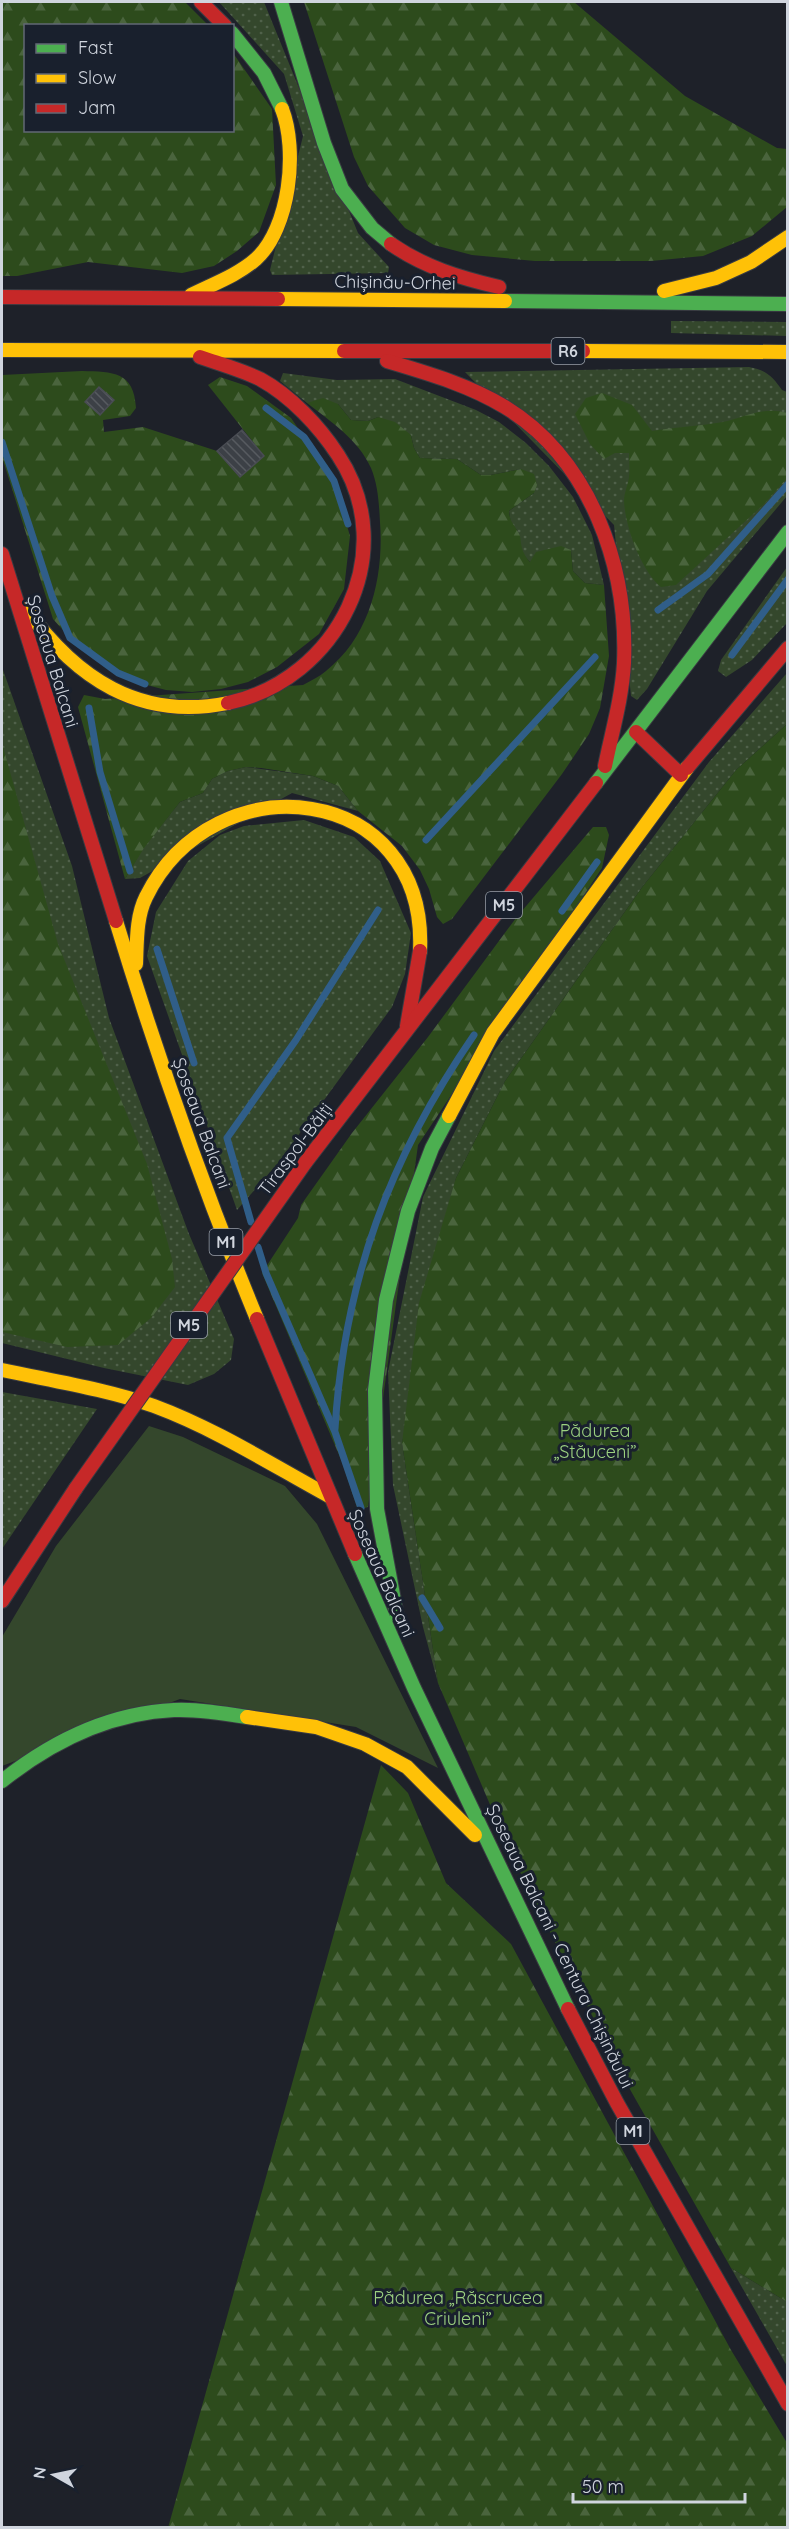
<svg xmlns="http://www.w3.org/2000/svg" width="789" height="2529" font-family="Quicksand,sans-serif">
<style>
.grass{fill:url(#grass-dots)}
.forest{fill:url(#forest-firs)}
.green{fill:#34472c}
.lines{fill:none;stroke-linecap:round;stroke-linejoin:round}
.stream{stroke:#305e89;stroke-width:7}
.building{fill:url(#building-back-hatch);stroke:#494c53;stroke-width:1.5}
.fast-casing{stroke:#393b42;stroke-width:16}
.slow-casing{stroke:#393b42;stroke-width:16}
.jam-casing{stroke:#393b42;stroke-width:16}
.fast{stroke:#4caf50;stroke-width:14}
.slow{stroke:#ffc107;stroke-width:14}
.jam{stroke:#c62828;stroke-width:14}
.jam-bridge-casing{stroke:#393b42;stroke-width:16;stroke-linecap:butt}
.jam-bridge{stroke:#c62828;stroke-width:14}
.labels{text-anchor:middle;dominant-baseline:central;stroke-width:6;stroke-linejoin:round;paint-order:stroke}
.shield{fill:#19202d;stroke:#999fa9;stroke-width:1.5}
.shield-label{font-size:16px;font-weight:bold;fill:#d0d5de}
.street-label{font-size:18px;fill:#d0d5de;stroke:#19202d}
.park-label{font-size:18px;fill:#9cd180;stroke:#19202d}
</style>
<defs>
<pattern id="grass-dots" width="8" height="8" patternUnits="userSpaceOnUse" patternTransform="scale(1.5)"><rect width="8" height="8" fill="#34472c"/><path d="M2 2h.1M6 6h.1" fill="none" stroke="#50614a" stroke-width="1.8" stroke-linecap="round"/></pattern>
<pattern id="forest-firs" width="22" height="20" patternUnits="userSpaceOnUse" patternTransform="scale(1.5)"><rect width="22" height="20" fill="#2d4b1c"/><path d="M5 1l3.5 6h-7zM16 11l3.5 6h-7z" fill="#4a643d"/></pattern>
<pattern id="building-back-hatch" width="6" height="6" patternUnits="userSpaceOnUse" patternTransform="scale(1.5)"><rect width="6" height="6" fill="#3c4046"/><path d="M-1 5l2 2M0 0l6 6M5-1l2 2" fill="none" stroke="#575b60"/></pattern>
</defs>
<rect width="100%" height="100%" fill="#1e2129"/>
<!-- grass -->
<g class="grass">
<path d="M219 2H264L358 233 389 267 388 273 272 275 270 270 303 136 284 74Z"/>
<path d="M671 321 787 322V336L671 333Z"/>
<path d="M749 367C766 370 772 376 782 390L787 392V496L707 591 647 689 637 700 631 696 614 525 465 372Z"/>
<path d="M283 373 337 380 395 379 476 410 499 422 526 443 549 466 573 497 592 535 604 585 585 583 573 571 571 550 530 562 521 552 518 531 511 524 509 511 534 493 521 469 490 475H481L457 459 420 458 414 448 411 435 378 417 368 421 351 420 338 404 307 403 280 381Z"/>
<path d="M787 567V623L752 660 726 677 718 671 721 660Z"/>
<path d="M2 667 72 866 109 1018 189 1234 234 1339 231 1360 214 1374 188 1385 104 1368 2 1343Z"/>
<path d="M787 673V724L736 770 643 886 505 1081 456 1178 402 1443 438 1683 423 1627 393 1485 388 1372 423 1197 494 1051 709 762Z"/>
<path d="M246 767 313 776 338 786 358 811 292 793 140 878 125 879 143 848 180 802 203 793 212 779 228 771Z"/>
<path d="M304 820 354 837 380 861 411 933 405 974 392 1007 278 1163 237 1210 147 956 156 912 188 861 220 835 244 826Z"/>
<path d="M2 1392 97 1409 2 1549Z"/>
<path d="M731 2268 787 2302V2366Z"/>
</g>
<!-- forest -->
<g class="forest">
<path d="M2 2H185L208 25 26 26V130H232L233 53 272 109 276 185 259 232 237 251 214 266 182 273 88 262 17 276H2Z"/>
<path d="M304 2H574L685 96 777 148 787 149V207L752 236 703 256 651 261H535L472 255 434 245 405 228 368 186 354 157Z"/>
<path d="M82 371C113 372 134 371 136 408L130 416 103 420 104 432 143 427 217 451 240 477 264 456 208 385 220 377 247 386 291 418 334 481 350 536 344 589 319 634 277 667 248 682 221 689 192 692 166 690 143 684 118 673 70 638 53 619 2 457V375Z"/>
<path d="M602 393 632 405 652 431C674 427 702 426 723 422 745 417 764 406 787 413V478L764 504 676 585 661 587C641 571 625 526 624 501 624 493 628 485 629 477 630 470 629 461 629 453H615L604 459 590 444 575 414 586 398Z"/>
<path d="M323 398 338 404 351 420 368 421 378 417 395 422 411 435 414 448 420 458 457 459 481 475H490L521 469 534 474 537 485 534 493 509 511C510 521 512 522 517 530 524 540 517 547 530 562L536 552 561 546 571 550 573 571 585 583 604 585 609 656 600 708 589 734 562 774 452 919 443 924 437 917 429 889 420 870 402 846 358 811 338 786 313 776 261 768 246 767 228 771 212 779 203 793 180 802 144 848 125 879 78 707 84 695 105 699 303 685C310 681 319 677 326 671 371 636 384 575 380 522 379 503 378 485 371 468 358 439 331 422 307 403Z"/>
<path d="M787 724V2302L731 2268 623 2077 512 1856 438 1683 402 1443 419 1303 456 1178 505 1081 643 886 736 770Z"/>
<path d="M2 743 58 944 147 1164 172 1259 175 1287 151 1318 118 1345 67 1347 2 1332Z"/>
<path d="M593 827H606L609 835 602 868 418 1145 368 1507 358 1510 342 1462 262 1273 298 1218 301 1205 352 1133 428 1037 516 918Z"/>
<path d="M381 1765 408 1793 446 1883 511 1944 731 2350 787 2443V2527L168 2528Z"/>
</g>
<!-- green -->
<path class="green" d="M149 1426 183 1437 285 1486 317 1524 438 1768 356 1727 180 1699 2 1766V1637L56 1546Z"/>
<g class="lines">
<!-- stream -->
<g class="stream">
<path d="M266 408 304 437 334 481 348 524"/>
<path d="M2 442 52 596 70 638 118 673 145 684"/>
<path d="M658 610 708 574 788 484"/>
<path d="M732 655 788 579"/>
<path d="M89 708 100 772 130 871"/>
<path d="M426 840 595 657"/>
<path d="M562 911 597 862"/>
<path d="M157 949 194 1063"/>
<path d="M251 1222 227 1138 296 1040 378 910"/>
<path d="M258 1247 266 1273 335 1432 361 1508"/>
<path d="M335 1429C344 1280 390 1157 474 1035"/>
<path d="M422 1598 440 1628"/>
</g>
</g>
<!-- building -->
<g class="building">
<path d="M99 387 114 400 100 415 85 402Z"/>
<path d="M242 430 264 456 240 477 217 451Z"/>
</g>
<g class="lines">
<!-- fast casing -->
<g class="fast-casing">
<g id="fast">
<path d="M281 2 324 143 342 189 372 228 391 244"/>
<path d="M232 33 264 73 282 109"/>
<path d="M505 301 788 304"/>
<path d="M596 783 788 532"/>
<path d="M355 1554 414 1688 568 2009"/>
<path d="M397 1616 377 1509 375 1390 386 1300 408 1211 432 1148 449 1116"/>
<path d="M2 1781C51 1742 110 1713 174 1710 198 1709 223 1713 247 1717"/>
</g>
</g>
<!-- slow casing -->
<g class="slow-casing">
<g id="slow">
<path d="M664 291 716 278 751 262 788 237"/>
<path d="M191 295C213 284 238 275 256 259 290 228 298 150 282 109"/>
<path d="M278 299 505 301"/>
<path d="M2 350 344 351"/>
<path d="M583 351 788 352"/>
<path d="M26 609C76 678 139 721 228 703"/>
<path d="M116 921C157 1056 203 1188 257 1319"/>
<path d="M136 964C137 942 136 917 146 897 214 758 428 783 420 951"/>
<path d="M449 1116 493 1033 687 768"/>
<path d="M2 1370C53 1381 105 1389 154 1406 216 1429 272 1465 329 1496"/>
<path d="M247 1717 316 1727 365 1744 407 1767 475 1835"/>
</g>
</g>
<!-- jam casing -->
<g class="jam-casing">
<g id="jam">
<path d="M201 2 225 26"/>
<path d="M391 244C424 267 460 278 499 287"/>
<path d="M2 297 278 299"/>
<path d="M344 351H583"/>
<path d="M200 357C220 364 241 370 260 379 291 396 319 426 338 455 403 553 337 680 228 703"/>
<path d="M387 361C427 373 469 385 505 407 591 460 628 567 624 663 622 698 612 732 605 766"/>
<path d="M2 554 116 921"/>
<path d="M636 732 681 775"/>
<path d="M687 768 788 648"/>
<path d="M407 1026 420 951"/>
<path d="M305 1163 596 783"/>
<path d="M257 1319 355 1554"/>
<path d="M2 1601 76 1488"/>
<path d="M568 2009 617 2103 788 2404"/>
</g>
</g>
<!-- fast -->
<use href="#fast" class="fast"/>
<!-- slow -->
<use href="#slow" class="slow"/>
<!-- jam -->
<use href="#jam" class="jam"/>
<!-- jam-bridge casing -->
<g class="jam-bridge-casing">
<path id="jam-bridge" d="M76 1488 305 1163"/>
</g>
<!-- jam-bridge -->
<use href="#jam-bridge" class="jam-bridge"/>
</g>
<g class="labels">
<!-- shield labels -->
<g class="shield">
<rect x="551.5" y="338" width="33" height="26" rx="4.5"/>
<rect x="486" y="892" width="36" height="26" rx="4.5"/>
<rect x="209.5" y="1229" width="33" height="26" rx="4.5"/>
<rect x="171" y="1312" width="36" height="26" rx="4.5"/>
<rect x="616.5" y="2118" width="33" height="26" rx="4.5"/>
</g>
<g class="shield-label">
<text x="568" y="351">R6</text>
<text x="504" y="905">M5</text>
<text x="226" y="1242">M1</text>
<text x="189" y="1325">M5</text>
<text x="633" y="2131">M1</text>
</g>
<!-- street labels -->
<g class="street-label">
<text transform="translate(395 282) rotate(1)">Chișinău-Orhei</text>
<text transform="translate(53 661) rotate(73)">Șoseaua Balcani</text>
<text transform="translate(202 1123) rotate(70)">Șoseaua Balcani</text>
<text transform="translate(295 1149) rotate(-53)">Tiraspol-Bălți</text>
<text transform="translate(382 1573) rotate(66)">Șoseaua Balcani</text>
<text transform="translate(560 1946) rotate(64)">Șoseaua Balcani - Centura Chișinăului</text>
</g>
<!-- park labels -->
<g class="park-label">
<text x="595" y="1430">Pădurea<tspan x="595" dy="21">„Stăuceni”</tspan></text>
<text x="458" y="2297">Pădurea „Răscrucea<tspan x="458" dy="21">Criuleni”</tspan></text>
</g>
</g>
<!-- border -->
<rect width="789" height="2529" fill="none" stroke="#d0d5de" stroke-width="6"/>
<!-- legend -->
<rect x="24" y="24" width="210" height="108" fill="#19202d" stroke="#626874" stroke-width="1.5"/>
<rect x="36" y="44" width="30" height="9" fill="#4caf50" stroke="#626874" stroke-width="1.5"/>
<text x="78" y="54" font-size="18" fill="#d0d5de">Fast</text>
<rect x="36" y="74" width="30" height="9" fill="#ffc107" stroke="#626874" stroke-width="1.5"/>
<text x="78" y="84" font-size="18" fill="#d0d5de">Slow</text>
<rect x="36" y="104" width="30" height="9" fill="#c62828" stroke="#626874" stroke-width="1.5"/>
<text x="78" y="114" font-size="18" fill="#d0d5de">Jam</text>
<!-- north arrow -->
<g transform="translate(54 2475) rotate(279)" stroke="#19202d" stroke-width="4.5" paint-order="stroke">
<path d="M0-4.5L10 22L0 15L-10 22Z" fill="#d0d5de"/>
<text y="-9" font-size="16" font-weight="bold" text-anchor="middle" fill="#d0d5de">N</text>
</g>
<!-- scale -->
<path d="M573 2493v9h172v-9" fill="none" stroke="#d0d5de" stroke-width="3"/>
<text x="582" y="2493" font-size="18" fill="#d0d5de" stroke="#19202d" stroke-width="4.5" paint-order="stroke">50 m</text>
</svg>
